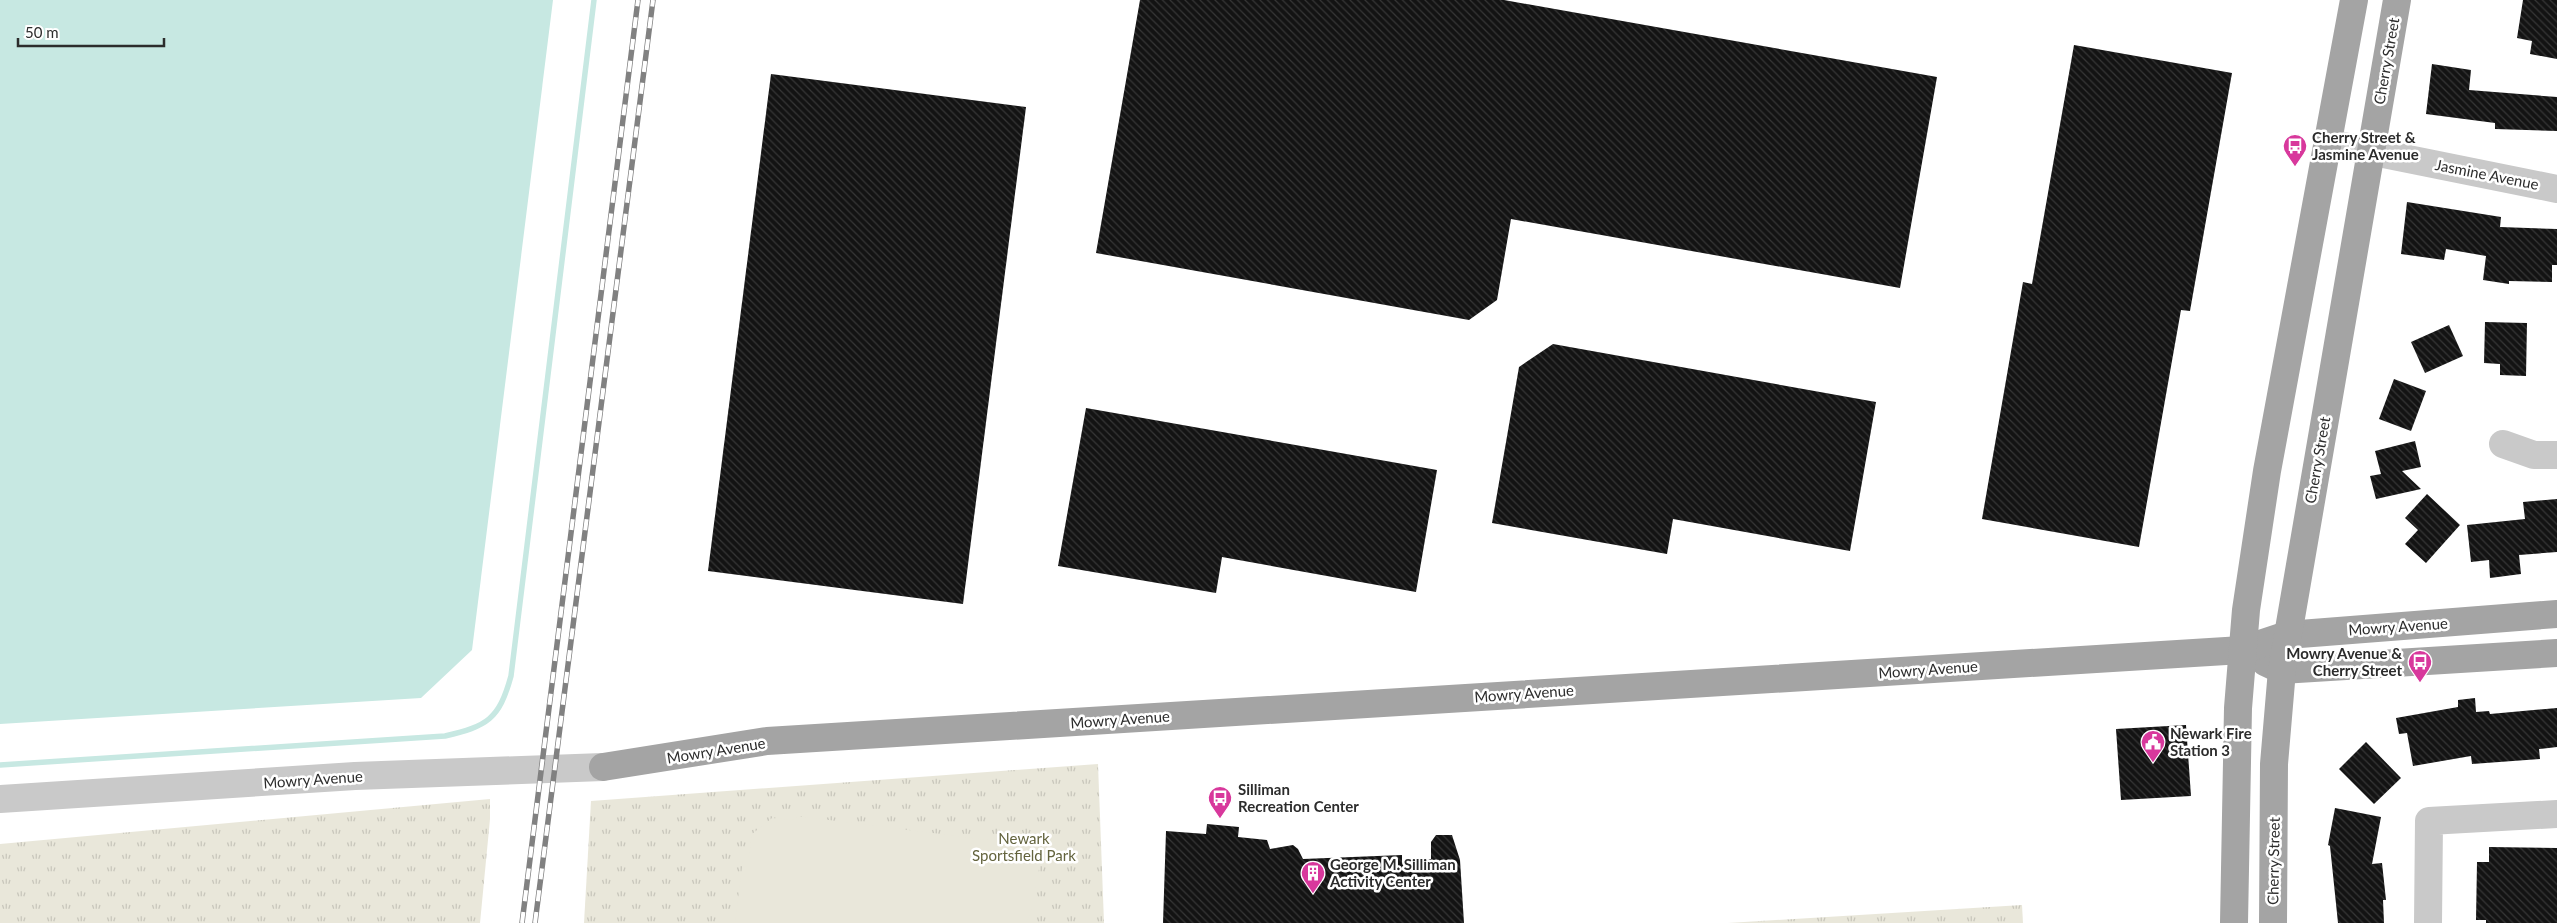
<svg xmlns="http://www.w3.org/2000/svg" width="2557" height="923" font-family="Lato,sans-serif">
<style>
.grass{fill:url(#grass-tufts)}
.pitch{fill:#e9e7da}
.water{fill:#c7e8e2}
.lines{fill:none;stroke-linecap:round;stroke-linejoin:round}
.stream{stroke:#c7e8e2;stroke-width:5.5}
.building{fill:url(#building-back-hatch)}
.minor{stroke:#c9c9c9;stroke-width:28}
.major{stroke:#a4a4a4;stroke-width:28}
.rail-casing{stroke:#818181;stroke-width:5.5}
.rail{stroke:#fff;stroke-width:4;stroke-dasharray:11;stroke-linecap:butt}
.labels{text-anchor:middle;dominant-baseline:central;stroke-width:5;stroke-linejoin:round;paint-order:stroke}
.street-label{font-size:15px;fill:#2c2c2c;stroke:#fff}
.poi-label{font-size:15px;font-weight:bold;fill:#2c2c2c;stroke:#fff;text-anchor:start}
.park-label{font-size:15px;fill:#63633d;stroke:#fff}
</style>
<defs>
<pattern id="grass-tufts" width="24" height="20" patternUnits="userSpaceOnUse" patternTransform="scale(1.25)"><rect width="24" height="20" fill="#e9e7da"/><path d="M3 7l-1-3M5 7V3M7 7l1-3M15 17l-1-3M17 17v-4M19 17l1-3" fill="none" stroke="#c8c6bb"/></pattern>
<pattern id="building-back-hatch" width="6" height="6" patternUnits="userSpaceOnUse" patternTransform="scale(1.25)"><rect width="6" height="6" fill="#131313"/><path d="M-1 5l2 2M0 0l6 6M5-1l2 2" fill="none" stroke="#363636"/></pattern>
</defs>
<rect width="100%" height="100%" fill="#fff"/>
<!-- grass -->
<g class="grass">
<path d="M1098 764 1104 923H584L591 801Z"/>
<path d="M490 799V819L480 923H0V844Z"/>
<path d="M2022 905 2023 923H1728Z"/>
</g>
<!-- pitch -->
<path class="pitch" d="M797 816 1043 847 1031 913 1026 923H735L743 859 749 856 752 834 772 818 796 820Z"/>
<!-- water -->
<path class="water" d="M0 0H553L472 650 421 698 0 724Z"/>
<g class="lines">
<!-- stream -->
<path class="stream" d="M0 765 445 736C487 726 499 720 511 676L594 0"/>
</g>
<!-- building -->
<g class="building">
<path d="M1140 0H1504L1937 77 1900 288 1511 219 1497 300 1469 320 1096 253Z"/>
<path d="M2523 0H2557V59L2530 54 2532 41 2517 38Z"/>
<path d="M2074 45 2232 73 2190 311 2181 310 2139 547 1982 519 2023 282 2032 284Z"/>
<path d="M2432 64 2471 70 2469 90 2557 97V131L2495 129V123L2426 114Z"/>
<path d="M771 74 1026 107 963 604 708 571Z"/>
<path d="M2407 202 2501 217 2500 227 2557 229V265H2552V282L2509 281V284L2483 280 2486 256 2446 249 2444 260 2401 254Z"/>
<path d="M2485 322 2527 323 2526 376 2500 375V364L2484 363Z"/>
<path d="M2449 325 2463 356 2425 373 2411 342Z"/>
<path d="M1553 344 1876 402 1850 551 1673 519 1667 554 1492 523 1519 367Z"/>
<path d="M2394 379 2426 391 2411 431 2379 419Z"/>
<path d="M1086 408 1437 470 1416 592 1222 557 1216 593 1058 566Z"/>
<path d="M2415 441 2421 467 2402 471 2421 489 2376 499 2370 476 2381 474 2375 451Z"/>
<path d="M2427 494 2460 525 2426 563 2405 544 2418 530 2405 518Z"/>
<path d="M2557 499V552L2519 555 2521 574 2490 578 2489 560 2471 562 2467 525 2525 519 2523 502Z"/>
<path d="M2475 698 2476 712 2489 711 2490 714 2557 708V747L2539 749 2540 759 2472 764 2471 756 2413 766 2407 733 2399 734 2396 718 2458 707V700Z"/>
<path d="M2186 725 2191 796 2121 800 2116 729Z"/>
<path d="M2366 742 2401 778 2374 804 2339 769Z"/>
<path d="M2335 808 2381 817 2372 864 2382 863 2386 900H2383L2384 923H2338L2330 846 2328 845Z"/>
<path d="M1207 824 1239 827 1238 837 1267 840 1270 849 1293 845 1298 849 1303 859 1402 855V862L1431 859V842L1436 835H1452L1460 860 1464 923H1163L1166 831 1206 834Z"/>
<path d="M2489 847 2557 848V923H2486V920H2476L2477 862H2489Z"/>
</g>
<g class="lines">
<!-- minor -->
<g class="minor">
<path d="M2329 143 2557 189"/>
<path d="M2503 444 2534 455H2557"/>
<path d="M0 799 355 776 603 767"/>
<path d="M2428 923 2429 821 2557 814"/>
</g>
<!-- major -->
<g class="major">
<path d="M2265 662 2282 670 2557 653"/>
<path d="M603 767 767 741 2242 650 2287 635 2557 614"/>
<path d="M2234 923 2238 708 2246 610 2267 471 2354 0"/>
<path d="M2273 923 2274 764 2282 670 2397 0"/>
</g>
<!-- rail casing -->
<g class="rail-casing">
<g id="rail">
<path d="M522 923 638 0"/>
<path d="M535 923 653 0"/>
</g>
</g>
<!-- rail -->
<use href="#rail" class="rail"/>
</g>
<!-- icons -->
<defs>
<g id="bus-pin" transform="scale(1.25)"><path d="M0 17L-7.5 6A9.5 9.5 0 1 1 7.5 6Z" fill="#d8389c" stroke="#fff"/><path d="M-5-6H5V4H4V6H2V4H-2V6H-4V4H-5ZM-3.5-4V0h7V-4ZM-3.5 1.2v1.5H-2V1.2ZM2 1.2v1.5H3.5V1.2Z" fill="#fff"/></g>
<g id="civic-pin" transform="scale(1.25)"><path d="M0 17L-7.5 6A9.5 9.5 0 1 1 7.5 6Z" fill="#d8389c" stroke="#fff"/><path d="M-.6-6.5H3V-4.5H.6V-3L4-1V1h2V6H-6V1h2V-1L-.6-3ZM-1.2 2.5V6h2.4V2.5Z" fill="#fff"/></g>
<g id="building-pin" transform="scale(1.25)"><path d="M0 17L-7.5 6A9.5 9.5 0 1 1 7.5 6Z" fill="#d8389c" stroke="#fff"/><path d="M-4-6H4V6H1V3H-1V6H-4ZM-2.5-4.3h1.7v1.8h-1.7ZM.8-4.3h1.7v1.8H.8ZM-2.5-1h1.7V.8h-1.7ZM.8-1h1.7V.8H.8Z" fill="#fff"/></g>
</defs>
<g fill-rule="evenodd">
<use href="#bus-pin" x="2295" y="146"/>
<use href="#bus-pin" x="2420" y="662"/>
<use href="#civic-pin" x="2153" y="742"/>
<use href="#bus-pin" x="1220" y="798"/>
<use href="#building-pin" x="1313" y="873"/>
</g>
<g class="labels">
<!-- street labels -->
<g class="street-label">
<text transform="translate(2386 61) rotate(-80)">Cherry Street</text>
<text transform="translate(2487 174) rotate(11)">Jasmine Avenue</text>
<text transform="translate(2317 460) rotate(-80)">Cherry Street</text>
<text transform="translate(2398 626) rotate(-4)">Mowry Avenue</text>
<text transform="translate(1928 669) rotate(-4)">Mowry Avenue</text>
<text transform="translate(1524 693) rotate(-4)">Mowry Avenue</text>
<text transform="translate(1120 719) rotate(-4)">Mowry Avenue</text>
<text transform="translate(716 750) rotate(-9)">Mowry Avenue</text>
<text transform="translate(313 779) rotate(-4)">Mowry Avenue</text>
<text transform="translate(2273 861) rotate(-89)">Cherry Street</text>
</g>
<!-- poi labels -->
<g class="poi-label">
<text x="2312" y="137">Cherry Street &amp;<tspan x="2312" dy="17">Jasmine Avenue</tspan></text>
<text x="2402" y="653" text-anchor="end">Mowry Avenue &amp;<tspan x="2402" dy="17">Cherry Street</tspan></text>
<text x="2170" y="733">Newark Fire<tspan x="2170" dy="17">Station 3</tspan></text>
<text x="1238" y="789">Silliman<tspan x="1238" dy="17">Recreation Center</tspan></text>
<text x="1330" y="864">George M. Silliman<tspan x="1330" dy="17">Activity Center</tspan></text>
</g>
<!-- park labels -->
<g class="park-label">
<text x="1024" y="838">Newark<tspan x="1024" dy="17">Sportsfield Park</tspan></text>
</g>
</g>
<!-- scale -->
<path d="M18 38v8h146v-8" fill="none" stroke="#2c2c2c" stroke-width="2.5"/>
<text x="25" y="38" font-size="15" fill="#2c2c2c" stroke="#ffffff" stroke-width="4" paint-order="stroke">50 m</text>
</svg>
